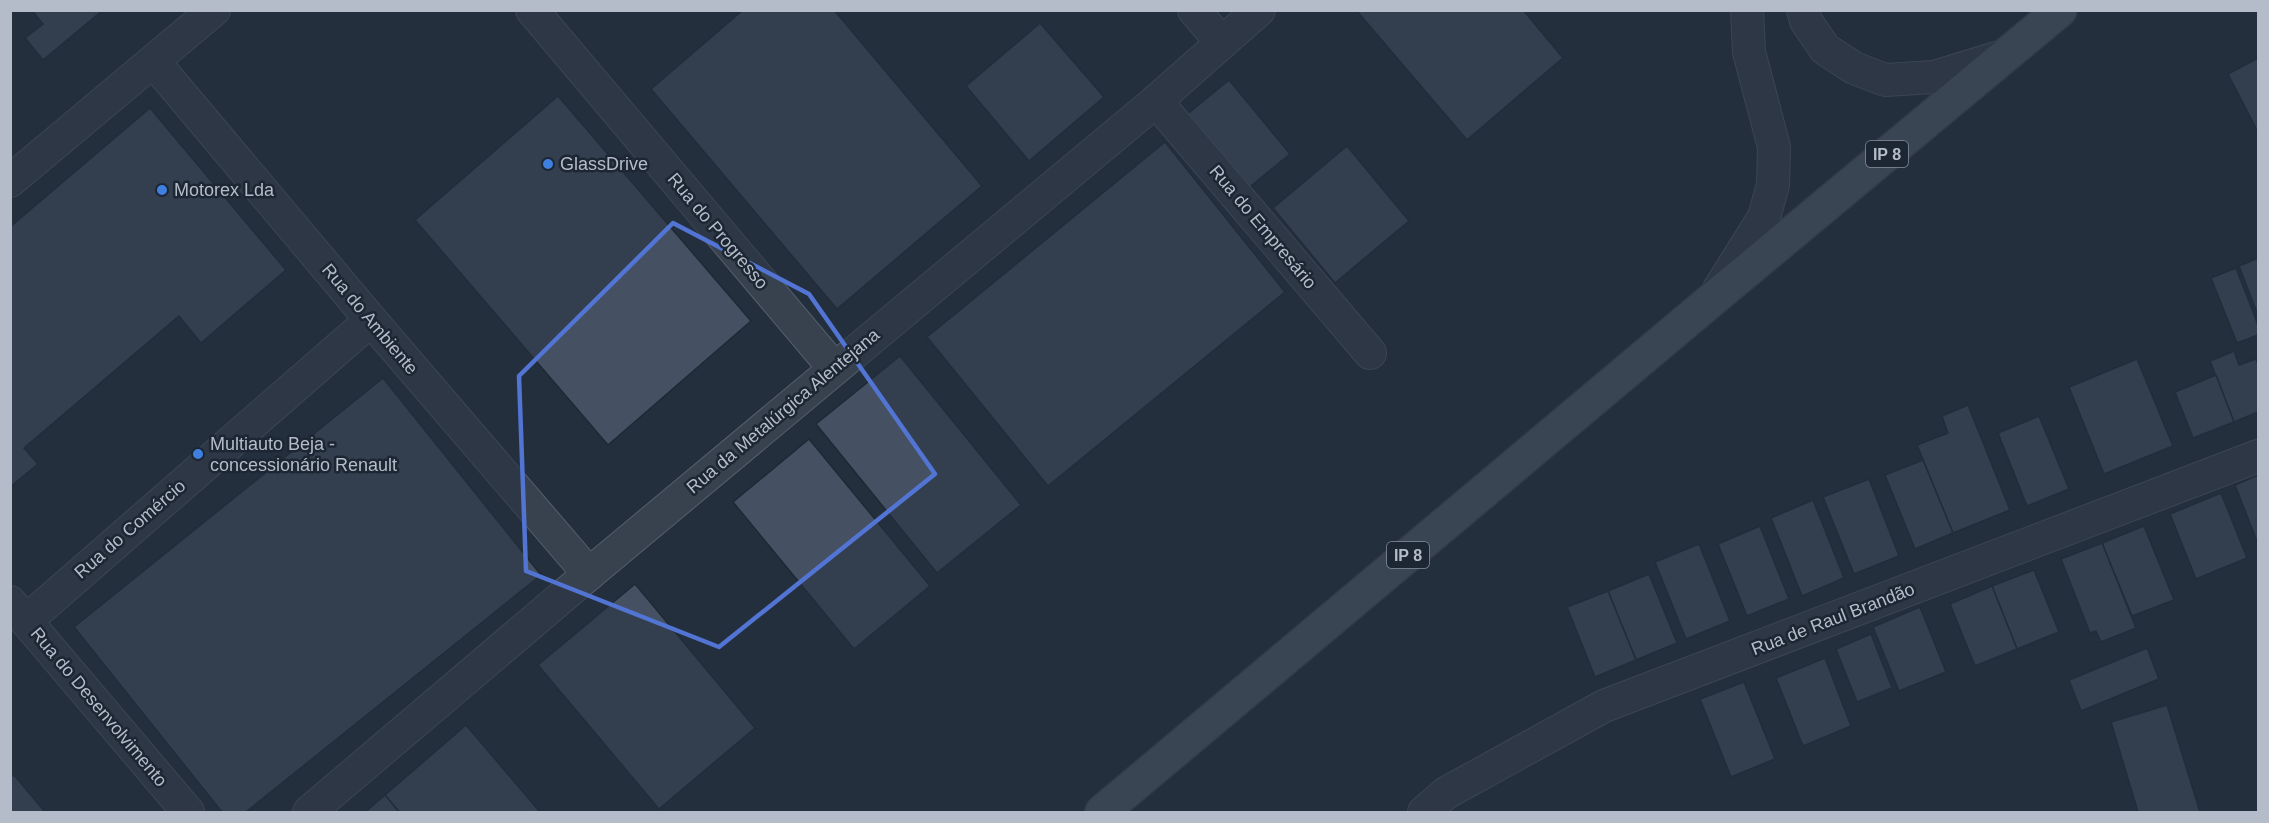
<svg xmlns="http://www.w3.org/2000/svg" width="2269" height="823" font-family="Arial,sans-serif">
<style>
.building{fill:#455162;stroke:#1f2835;stroke-width:1.5}
.lines{fill:none;stroke-linecap:round;stroke-linejoin:round}
.street-casing{stroke:#565f6c;stroke-width:34}
.primary-casing{stroke:#414a57;stroke-width:36}
.street{stroke:#38414e;stroke-width:32}
.primary{stroke:#56606e;stroke-width:33}
.marked{fill:none;stroke:#5274d3;stroke-width:4.5;stroke-linejoin:round}
.shop-dot{fill:#3f7fe0;stroke:#1d2633;stroke-width:2}
.labels{text-anchor:middle;dominant-baseline:central;stroke-width:5;stroke-linejoin:round;paint-order:stroke}
.shield{fill:#1d2633;stroke:#878f9c;stroke-width:1.5}
.shield-label{font-size:16px;font-weight:bold;fill:#b4bcc9}
.poi-label{font-size:18px;fill:#b4bcc9;stroke:#1d2633;text-anchor:start}
.street-label{font-size:18px;fill:#b4bcc9;stroke:#1d2633}
</style>
<rect width="100%" height="100%" fill="#242f3e"/>
<!-- building -->
<g class="building">
<path d="M32 10H103L43 60 25 38 43 24Z"/>
<path d="M743 10H834L982 186 837 309 651 89Z"/>
<path d="M1356 10H1523L1563 58 1467 140Z"/>
<path d="M1040 23 1104 97 1029 161 966 86Z"/>
<path d="M2258 58V132L2228 74Z"/>
<path d="M1229 80 1290 154 1246 190 1185 116Z"/>
<path d="M558 96 751 321 608 445 415 220Z"/>
<path d="M150 108 286 270 201 343 179 316 24 448 38 464 10 487V227Z"/>
<path d="M1165 142 1285 292 1048 486 927 337Z"/>
<path d="M1347 146 1409 221 1335 283 1273 208Z"/>
<path d="M2258 258V315L2239 266Z"/>
<path d="M2236 268 2258 325V335L2237 343 2211 278Z"/>
<path d="M2234 351 2239 365 2256 359 2258 364V412L2234 422 2210 361Z"/>
<path d="M900 356 1021 505 937 573 816 424Z"/>
<path d="M2137 359 2173 446 2104 474 2069 387Z"/>
<path d="M2216 375 2234 422 2193 438 2175 392Z"/>
<path d="M383 378 541 575 246 812H222L74 627Z"/>
<path d="M1968 405 2010 510 1953 533 1917 445 1948 433 1942 416Z"/>
<path d="M2039 416 2069 489 2027 506 1998 433Z"/>
<path d="M809 439 930 586 854 649 733 502Z"/>
<path d="M1923 460 1953 533 1915 549 1885 475Z"/>
<path d="M2258 475V544L2235 485Z"/>
<path d="M1869 479 1899 556 1854 574 1823 497Z"/>
<path d="M2221 493 2247 558 2196 579 2170 514Z"/>
<path d="M1813 500 1844 578 1802 596 1771 518Z"/>
<path d="M1760 526 1789 599 1747 616 1718 544Z"/>
<path d="M2144 526 2174 600 2132 616 2102 543Z"/>
<path d="M2102 543 2136 628 2101 642 2096 631 2090 633 2061 559Z"/>
<path d="M1699 544 1730 621 1686 639 1655 562Z"/>
<path d="M2034 570 2059 632 2017 649 1992 586Z"/>
<path d="M1649 574 1677 643 1636 660 1608 591Z"/>
<path d="M635 584 755 728 659 809 538 665Z"/>
<path d="M1992 586 2017 649 1975 666 1950 604Z"/>
<path d="M1608 591 1636 660 1595 677 1567 607Z"/>
<path d="M1920 607 1946 672 1899 691 1873 627Z"/>
<path d="M1871 634 1892 688 1857 702 1836 649Z"/>
<path d="M2147 648 2159 679 2081 711 2069 680Z"/>
<path d="M1825 658 1851 726 1803 746 1776 678Z"/>
<path d="M1744 682 1775 759 1731 777 1700 699Z"/>
<path d="M2167 705 2200 812H2138L2111 722Z"/>
<path d="M466 725 540 812H399L385 795Z"/>
<path d="M14 775 45 812H10V777Z"/>
<path d="M385 795 399 812H365Z"/>
</g>
<g class="lines">
<!-- street casing -->
<g class="street-casing">
<g id="street">
<path d="M532 10 834 368"/>
<path d="M1194 10 1222 43"/>
<path d="M1803 10 1806 21 1825 49 1854 68 1885 80 1934 77 2006 55"/>
<path d="M154 62 371 320 589 574"/>
<path d="M1156 101 1370 353"/>
<path d="M10 181 214 10"/>
<path d="M1719 289 1764 217 1773 185 1774 147 1749 52 1747 10"/>
<path d="M10 602 188 812"/>
<path d="M26 621 371 320"/>
<path d="M309 812 589 574 1156 101 1259 10"/>
<path d="M1424 812 1446 793 1604 706 2258 456"/>
</g>
</g>
<!-- primary casing -->
<g class="primary-casing">
<path id="primary" d="M1102 812 1714 298 2060 10"/>
</g>
<!-- street -->
<use href="#street" class="street"/>
<!-- primary -->
<use href="#primary" class="primary"/>
</g>
<!-- marked area -->
<path d="M0 0H2269V823H0ZM673 223 809 294 935 474 719 647 526 571 519 376Z" fill="#242f3e" fill-opacity=".55" fill-rule="evenodd"/>
<path class="marked" d="M673 223 809 294 935 474 719 647 526 571 519 376Z"/>
<!-- markers -->
<g class="shop-dot">
<circle cx="548" cy="164" r="6"/>
<circle cx="162" cy="190" r="6"/>
<circle cx="198" cy="454" r="6"/>
</g>
<g class="labels">
<!-- shield labels -->
<g class="shield">
<rect x="1866" y="141" width="42" height="26" rx="4.5"/>
<rect x="1387" y="542" width="42" height="26" rx="4.5"/>
</g>
<g class="shield-label">
<text x="1887" y="154">IP 8</text>
<text x="1408" y="555">IP 8</text>
</g>
<!-- poi labels -->
<g class="poi-label">
<text x="560" y="164">GlassDrive</text>
<text x="174" y="190">Motorex Lda</text>
<text x="210" y="444">Multiauto Beja -<tspan x="210" dy="21">concessionário Renault</tspan></text>
</g>
<!-- street labels -->
<g class="street-label">
<text transform="translate(1263 227) rotate(50)">Rua do Empresário</text>
<text transform="translate(718 231) rotate(50)">Rua do Progresso</text>
<text transform="translate(370 319) rotate(50)">Rua do Ambiente</text>
<text transform="translate(783 411) rotate(-40)">Rua da Metalúrgica Alentejana</text>
<text transform="translate(130 529) rotate(-41)">Rua do Comércio</text>
<text transform="translate(1833 619) rotate(-21)">Rua de Raul Brandão</text>
<text transform="translate(99 707) rotate(50)">Rua do Desenvolvimento</text>
</g>
</g>
<!-- border -->
<rect width="2269" height="823" fill="none" stroke="#b4bcc9" stroke-width="24"/>
</svg>
